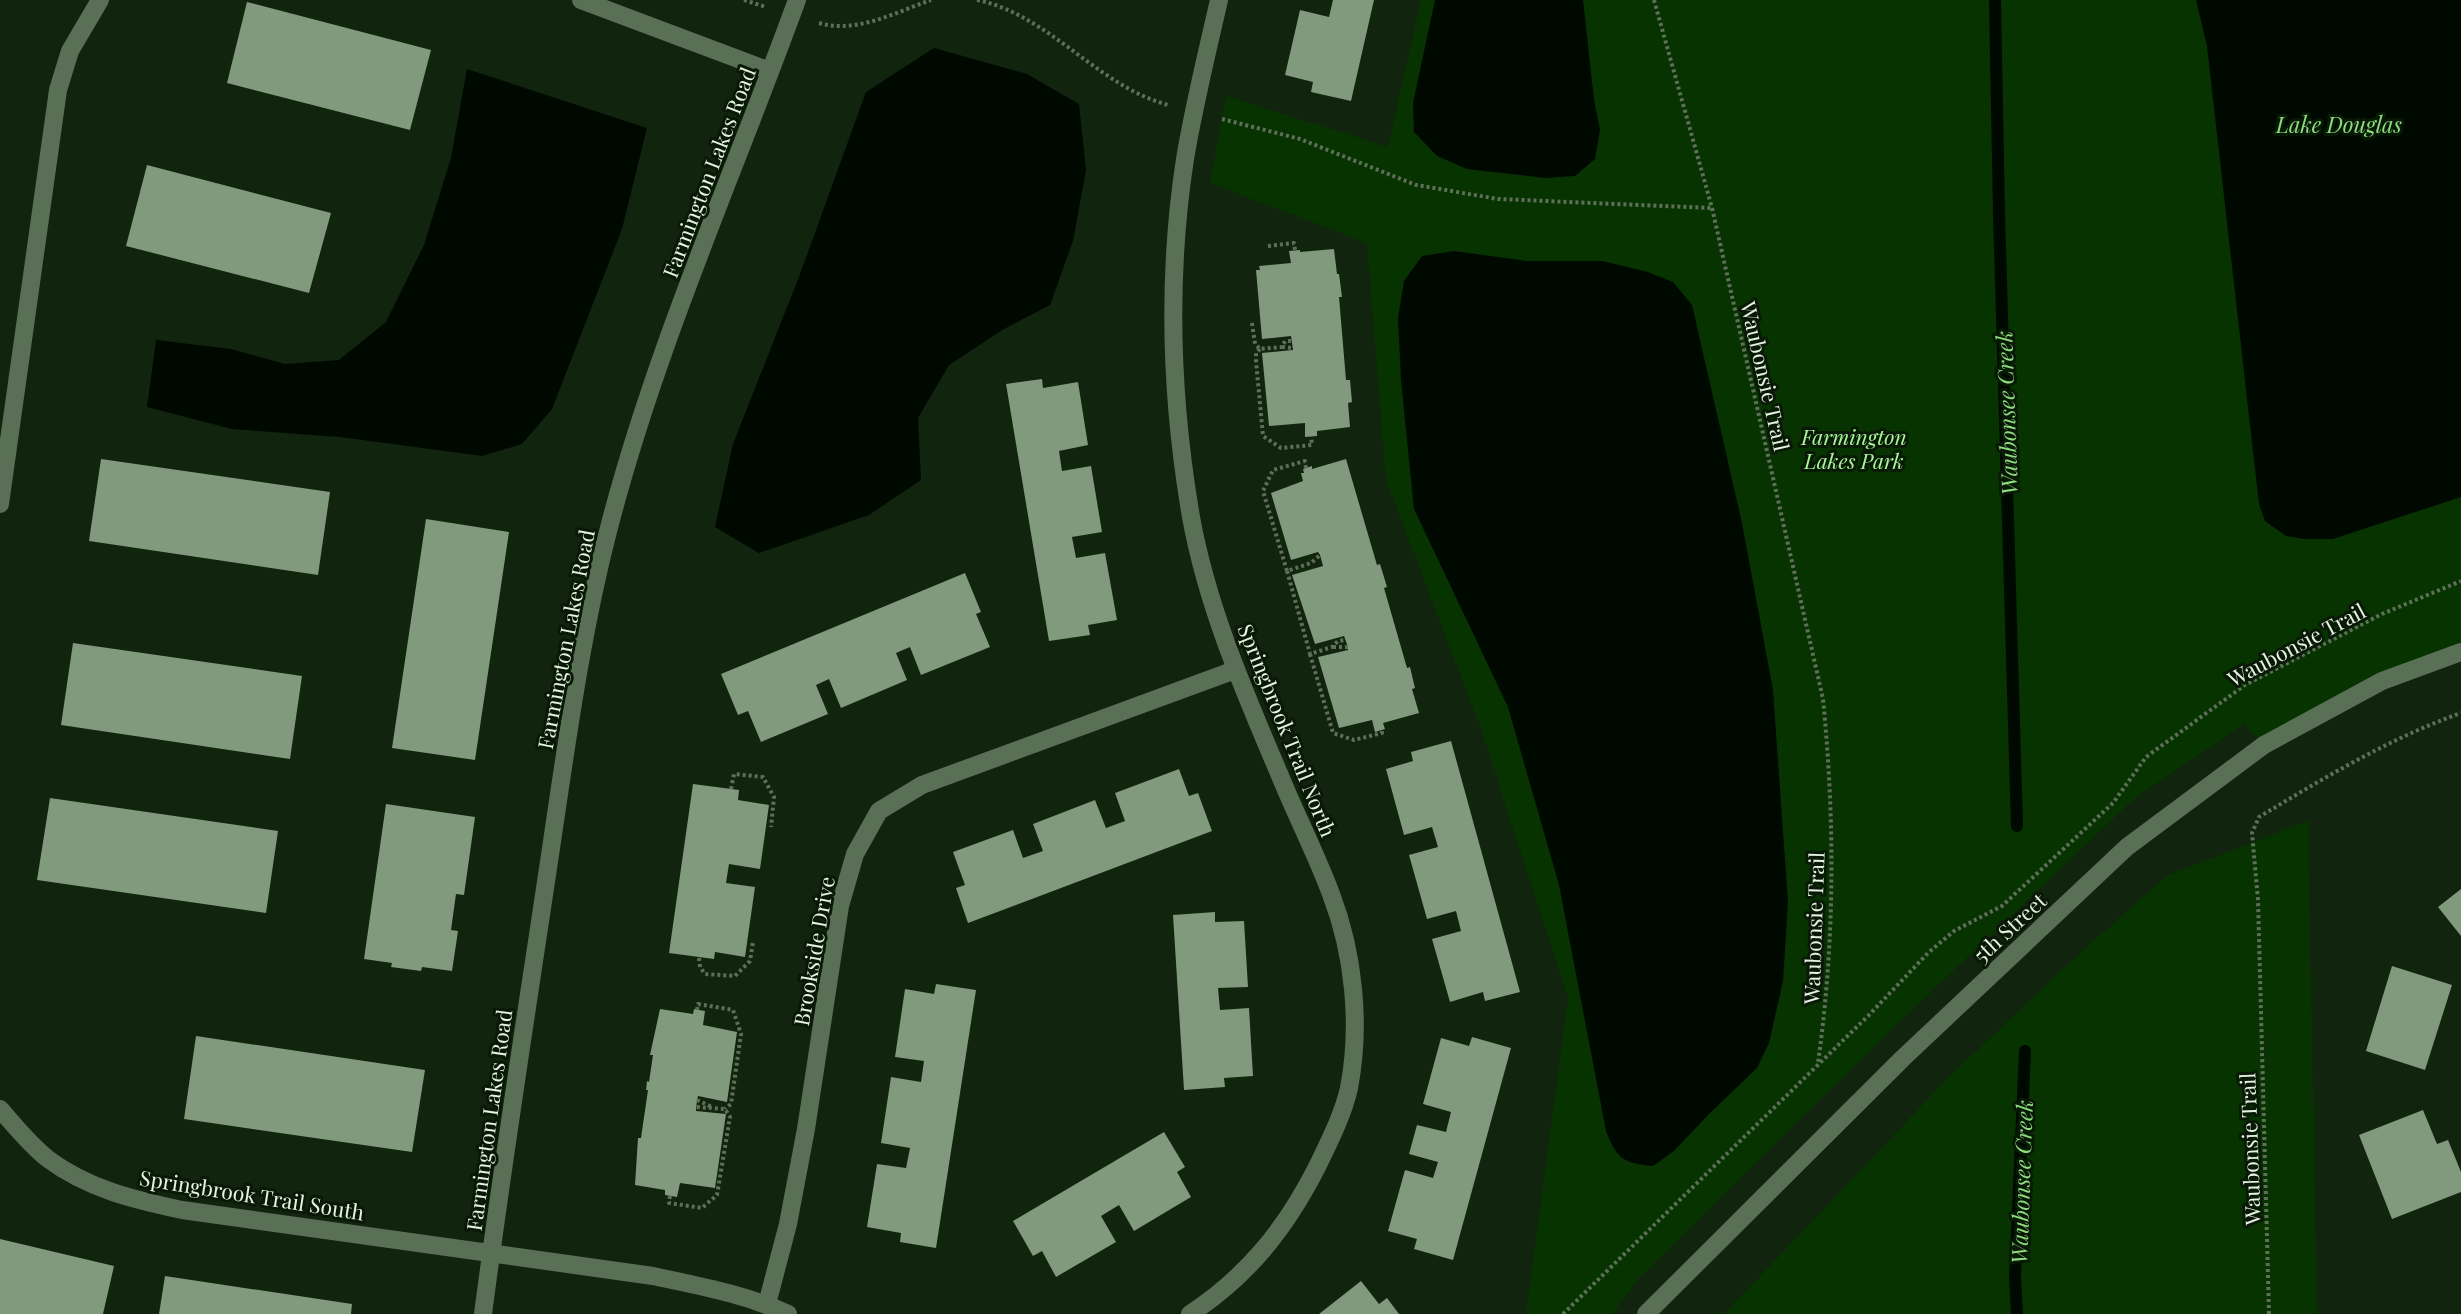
<svg xmlns="http://www.w3.org/2000/svg" width="2461" height="1314" font-family="'Playfair Display',serif">
<style>
.green{fill:#073300}
.water{fill:#000900}
.lines{fill:none;stroke-linecap:round;stroke-linejoin:round}
.stream{stroke:#000900;stroke-width:12}
.building{fill:#81997d}
.path{stroke:#5e6f5a;stroke-width:4;stroke-dasharray:3 3;stroke-linecap:butt}
.minor{stroke:#5a7056;stroke-width:18}
.labels{text-anchor:middle;dominant-baseline:central;stroke-width:6;stroke-linejoin:round;paint-order:stroke}
.street-label{font-size:21px;fill:#e6f3e4;stroke:#081a05}
.park-label{font-size:21px;font-style:italic;fill:#a8f699;stroke:#081a05}
.water-label{font-size:22px;font-style:italic;fill:#8fdc80;stroke:#081a05}
</style>
<rect width="100%" height="100%" fill="#11240d"/>
<!-- green -->
<g class="green">
<path d="M1421 0H2461V652L2264 745 2244 724 2136 797 1891 1030 1640 1277 1612 1314H1526L1568 998 1480 726 1386 480 1367 243 1210 183 1226 96 1388 147Z"/>
<path d="M2308 821 2317 1314H1724L1949 1077 2082 951 2168 875Z"/>
</g>
<!-- water -->
<g class="water">
<path d="M1435 0H1583L1594 100 1600 130 1595 159 1575 176 1545 178 1467 169 1437 156 1414 132 1413 103Z"/>
<path d="M2196 0H2461V497L2333 539H2304L2286 536 2265 521 2259 504 2207 46Z"/>
<path d="M934 48 1027 74 1079 104 1086 170 1073 241 1050 305 1004 329 949 365 918 418 921 480 869 515 759 553 715 527 733 444 799 277 866 92Z"/>
<path d="M467 69 647 128 622 229 552 409 522 444 482 456 340 437 232 429 147 407 156 340 231 349 285 364 339 360 386 322 424 245 451 158Z"/>
<path d="M1454 251 1527 261H1602L1648 272 1673 282 1692 305 1742 523 1773 690 1788 902 1783 981 1769 1043 1757 1068 1708 1115 1674 1151 1653 1166C1623 1163 1617 1159 1606 1131L1559 885 1508 707 1414 509 1401 380 1398 318 1404 281 1422 256Z"/>
</g>
<g class="lines">
<!-- stream -->
<g class="stream">
<path d="M1995 0 1999 214 2017 826"/>
<path d="M2017 1314 2015 1277 2025 1051"/>
</g>
</g>
<!-- building -->
<g class="building">
<path d="M1333 0H1374L1351 101 1311 92 1313 82 1285 75 1300 10 1329 17Z"/>
<path d="M247 2 431 50 410 130 227 83Z"/>
<path d="M147 165 331 213 309 293 126 246Z"/>
<path d="M1334 249 1337 274H1339L1342 297H1339L1346 380H1350L1352 402 1348 403 1350 427 1317 431V436L1305 437V423L1269 426 1262 353 1293 350 1291 336 1262 339 1256 270H1260L1259 266 1291 263 1289 251 1300 250V252Z"/>
<path d="M1042 379 1043 388 1078 382 1088 445 1059 451 1062 471 1091 466 1102 532 1072 537 1076 558 1105 553 1117 620 1088 625 1090 635 1049 641 1006 384Z"/>
<path d="M101 459 330 492 318 575 89 541Z"/>
<path d="M1346 459 1377 565 1380 564 1387 587 1384 588 1407 668 1410 667 1415 688 1412 689 1419 713 1383 723 1385 729 1375 732 1372 720 1339 728 1318 657 1348 650V647L1344 636 1315 644 1292 575 1323 566 1320 555 1318 552 1291 560 1271 493 1303 481 1301 473H1304L1303 469 1312 466V469Z"/>
<path d="M426 519 509 532 475 760 392 748Z"/>
<path d="M965 573 981 612 976 614 990 647 921 675 910 647 896 653 907 680 841 708 829 679 816 685 828 714 761 742 748 711 738 715 721 674Z"/>
<path d="M73 643 302 676 290 759 61 725Z"/>
<path d="M1451 741 1520 992 1485 1001 1483 992 1450 1002 1432 939 1461 931 1456 911 1427 919 1409 855 1438 847 1432 827 1404 835 1386 769 1413 761 1411 752Z"/>
<path d="M1179 769 1189 796 1198 793 1212 831 968 923 956 888 965 885 953 852 1013 830 1023 858 1043 851 1033 824 1095 800 1106 828 1125 821 1115 793Z"/>
<path d="M693 784 739 790 738 800 769 805 760 869 729 864 726 883 755 887 745 957 715 952 714 959 669 953Z"/>
<path d="M50 798 278 831 266 913 37 880Z"/>
<path d="M386 804 475 817 464 895 456 894 451 930 458 931 452 971 422 967 421 971 391 967 392 963 364 959Z"/>
<path d="M2461 889V936L2438 907Z"/>
<path d="M1215 912V922L1244 921 1248 987 1218 988 1220 1010 1249 1008 1253 1076 1224 1078 1225 1087 1184 1090 1173 915Z"/>
<path d="M2392 966 2452 985 2425 1070 2366 1051Z"/>
<path d="M936 984 976 990 936 1248 900 1242 901 1233 867 1227 877 1164 906 1168 910 1148 881 1143 891 1077 921 1082 924 1061 895 1057 905 989 934 994Z"/>
<path d="M660 1009 693 1014 694 1009 705 1011 703 1025 737 1032 727 1102 698 1096 697 1100 696 1111 726 1114 715 1188 680 1183 677 1197 665 1195V1190L635 1185 638 1138H641L648 1090H646L647 1081 649 1082 653 1055H650Z"/>
<path d="M196 1036 425 1070 412 1152 184 1119Z"/>
<path d="M1472 1037 1511 1048 1453 1260 1414 1249 1417 1239 1388 1231 1405 1170 1433 1178 1438 1162 1409 1154 1417 1125 1446 1132 1451 1112 1423 1104 1441 1038 1469 1046Z"/>
<path d="M2423 1110 2437 1144 2448 1140 2461 1172V1192L2392 1219 2359 1135Z"/>
<path d="M1164 1132 1185 1167 1177 1172 1191 1197 1134 1231 1119 1205 1101 1216 1116 1242 1056 1277 1042 1251 1033 1256 1013 1221Z"/>
<path d="M0 1239 114 1266 103 1314H0Z"/>
<path d="M165 1276 352 1304 351 1314H159Z"/>
<path d="M1361 1281 1379 1304 1387 1298 1399 1314H1319Z"/>
</g>
<g class="lines">
<!-- path -->
<g class="path">
<path d="M744 0 766 7"/>
<path d="M977 0C1050 15 1097 86 1168 105"/>
<path d="M1654 0 1712 208 1823 699C1835 821 1835 942 1818 1063"/>
<path d="M819 23C857 34 896 12 931 0"/>
<path d="M1222 119 1300 139 1416 185 1498 199 1712 208"/>
<path d="M1268 246 1294 243 1295 250"/>
<path d="M1252 323 1255 344 1260 349 1282 347 1285 341H1292"/>
<path d="M1282 347 1292 348"/>
<path d="M1260 349 1256 353V361L1263 436 1281 448 1312 445 1311 436"/>
<path d="M1306 468 1305 461 1273 470 1263 491 1287 571 1311 563 1320 555"/>
<path d="M1287 571 1310 654 1332 647 1338 641 1346 640"/>
<path d="M1333 647H1348"/>
<path d="M1310 654 1333 733 1354 740 1382 733V730"/>
<path d="M731 789 734 774 763 777 774 797 771 827"/>
<path d="M699 958 700 967 705 974 735 976 750 961 753 942"/>
<path d="M697 1010 698 1004 733 1010 741 1034 731 1104 725 1109"/>
<path d="M697 1100 712 1107"/>
<path d="M670 1196 669 1203 702 1208 717 1195 730 1117 725 1109 697 1107"/>
<path d="M1563 1314 1869 1015 1928 953 1954 931 2002 906 2113 803 2146 757 2245 685 2382 614 2461 581"/>
<path d="M2269 1314 2258 900 2252 833 2259 817C2324 778 2390 738 2461 713"/>
</g>
<!-- minor -->
<g class="minor">
<path d="M581 0 770 71"/>
<path d="M0 504 58 90 70 51 100 0"/>
<path d="M0 1109C15 1126 30 1145 48 1159 88 1189 135 1200 182 1210L653 1276C699 1286 745 1294 788 1314"/>
<path d="M767 1304 788 1224 806 1129 840 906 855 854 879 811 922 785 1235 670"/>
<path d="M483 1314C502 1168 525 1022 547 875 565 756 580 636 611 520 658 342 734 173 797 0"/>
<path d="M1190 1314C1248 1276 1286 1228 1317 1167 1329 1142 1343 1115 1349 1088 1361 1025 1354 954 1331 894 1318 859 1301 825 1286 790 1249 702 1208 612 1191 517 1171 400 1167 276 1185 159 1194 105 1207 53 1219 0"/>
<path d="M1646 1314 1903 1058 2127 847 2264 745 2382 681 2461 652"/>
</g>
</g>
<g class="labels">
<!-- street labels -->
<g class="street-label">
<text transform="translate(708 172) rotate(-69)">Farmington Lakes Road</text>
<text transform="translate(1766 376) rotate(77)">Waubonsie Trail</text>
<text transform="translate(565 639) rotate(-79)">Farmington Lakes Road</text>
<text transform="translate(2296 644) rotate(-28)">Waubonsie Trail</text>
<text transform="translate(1288 730) rotate(68)">Springbrook Trail North</text>
<text transform="translate(2009 927) rotate(-43)">5th Street</text>
<text transform="translate(1813 928) rotate(-88)">Waubonsie Trail</text>
<text transform="translate(813 951) rotate(-80)">Brookside Drive</text>
<text transform="translate(488 1120) rotate(-82)">Farmington Lakes Road</text>
<text transform="translate(2249 1149) rotate(-92)">Waubonsie Trail</text>
<text transform="translate(252 1194) rotate(9)">Springbrook Trail South</text>
</g>
<!-- park labels -->
<g class="park-label">
<text x="1854" y="436">Farmington<tspan x="1854" dy="24">Lakes Park</tspan></text>
</g>
<!-- water labels -->
<g class="water-label">
<text x="2339" y="124">Lake Douglas</text>
<text transform="translate(2006 413) rotate(-92)">Waubonsee Creek</text>
<text transform="translate(2021 1182) rotate(-88)">Waubonsee Creek</text>
</g>
</g>
</svg>
